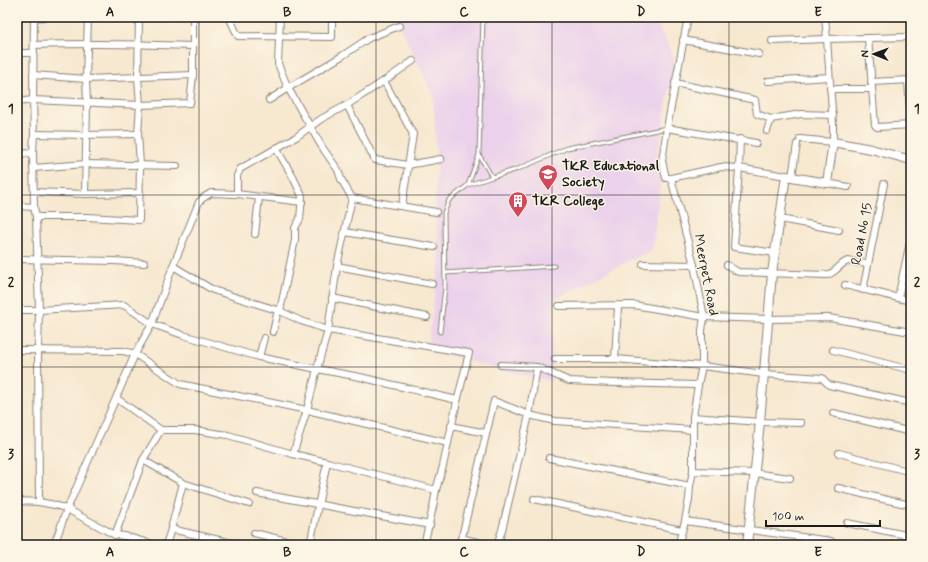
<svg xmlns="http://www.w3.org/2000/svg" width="928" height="562" font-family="Mynerve,sans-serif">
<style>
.built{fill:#ebd1eb}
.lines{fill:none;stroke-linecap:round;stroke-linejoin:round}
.service-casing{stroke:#8a8276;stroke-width:5}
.minor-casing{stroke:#8a8276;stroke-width:8}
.tertiary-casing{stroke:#8a8276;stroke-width:10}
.service{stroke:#fff;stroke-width:3}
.minor{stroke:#fff;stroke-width:6}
.tertiary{stroke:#fff;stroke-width:8}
.grid{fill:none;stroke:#1c1c1c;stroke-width:1;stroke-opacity:0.55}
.labels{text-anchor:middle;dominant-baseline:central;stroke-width:3;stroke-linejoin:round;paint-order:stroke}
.poi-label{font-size:14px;font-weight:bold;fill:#1c1c1c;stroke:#fcf5e5;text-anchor:start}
.street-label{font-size:14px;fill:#1c1c1c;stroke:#fcf5e5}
.neatline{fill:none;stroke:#1c1c1c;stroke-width:1.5}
.grid-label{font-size:13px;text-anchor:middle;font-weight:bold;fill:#1c1c1c}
</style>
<rect width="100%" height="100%" fill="#fcf5e5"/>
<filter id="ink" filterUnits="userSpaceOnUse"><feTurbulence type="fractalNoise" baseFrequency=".025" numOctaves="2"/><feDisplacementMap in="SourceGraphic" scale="8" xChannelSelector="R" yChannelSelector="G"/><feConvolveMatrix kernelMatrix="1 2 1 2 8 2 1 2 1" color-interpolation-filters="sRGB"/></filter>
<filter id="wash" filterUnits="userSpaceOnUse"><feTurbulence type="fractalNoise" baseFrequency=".012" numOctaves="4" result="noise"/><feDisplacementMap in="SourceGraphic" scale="16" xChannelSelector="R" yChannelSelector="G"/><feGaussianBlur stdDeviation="0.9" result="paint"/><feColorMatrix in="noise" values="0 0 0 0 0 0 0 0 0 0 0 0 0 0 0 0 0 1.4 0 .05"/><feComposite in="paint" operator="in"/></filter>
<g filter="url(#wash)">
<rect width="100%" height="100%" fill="#f7e8d0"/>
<!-- built -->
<path class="built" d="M395 17H654L675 60 655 167 661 182 652 251 641 255 587 282 554 300 551 381 506 371 427 350 439 266 435 200 436 148 433 95Z"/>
</g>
<g filter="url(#ink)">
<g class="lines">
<!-- service casing -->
<g class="service-casing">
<g id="service">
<path d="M492 177 518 169 567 148 667 128"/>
<path d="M468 185 479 155"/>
<path d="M445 273 554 266"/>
<path d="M440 332 445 287 444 213 449 200 468 185 492 177 479 155 483 17"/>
</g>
</g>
<!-- minor casing -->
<g class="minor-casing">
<g id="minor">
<path d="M34 17 33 100 34 134 33 153 34 207 36 217 39 310 38 351 39 502"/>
<path d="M62 17H82"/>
<path d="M229 17 238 36 332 37V17"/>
<path d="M34 18 44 17"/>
<path d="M868 38 875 125 877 127 911 125"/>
<path d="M683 40 759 54"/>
<path d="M772 41 827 39 911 37"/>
<path d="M35 45C88 43 140 44 193 46"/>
<path d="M17 53H34"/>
<path d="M33 75 86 79 193 75"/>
<path d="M908 80 911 125"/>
<path d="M384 81 413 134 402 206"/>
<path d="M768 81 829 77"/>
<path d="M871 82 911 80"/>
<path d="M675 83 755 100 757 114 771 119"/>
<path d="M830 89H872"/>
<path d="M269 100 288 88 342 56 369 38 399 26"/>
<path d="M17 102 33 100 140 105 190 103 193 75V17"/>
<path d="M347 105 375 160 408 165 441 159"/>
<path d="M667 128 756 143"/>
<path d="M767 131 771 119 801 114 833 115"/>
<path d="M34 134 86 135 138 134"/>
<path d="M740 139 739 168 734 247 775 253"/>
<path d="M800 139 833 142V125L827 39 825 17"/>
<path d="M276 148 293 177 302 196 300 219 295 228V240L280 311"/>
<path d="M17 154 33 153"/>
<path d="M33 168 86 164 177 166"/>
<path d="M792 177 797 144"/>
<path d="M671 178 721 167 739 168 786 176"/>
<path d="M827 183 848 187"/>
<path d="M34 192 85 194 140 193"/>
<path d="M85 194 87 103 86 79 88 17"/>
<path d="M237 194V176L240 169 296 137 321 119 347 105 384 81 413 61"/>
<path d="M352 198 436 212"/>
<path d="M17 206 34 207"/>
<path d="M36 217H87L139 220 140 165 138 134 140 105 138 77 139 17"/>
<path d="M780 219 839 230"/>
<path d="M345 232 434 247"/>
<path d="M255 234 259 197"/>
<path d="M17 259 114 261 144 263"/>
<path d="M643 264 694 265"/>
<path d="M727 265 738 272 827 275C836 273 840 263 848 261L868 264"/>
<path d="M173 266 213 290 280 311 301 321 328 330 469 353 456 406 443 466 436 490 433 507 424 545"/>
<path d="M337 266 432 284"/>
<path d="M845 285 911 301"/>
<path d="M863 290 884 184"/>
<path d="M332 298 427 317"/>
<path d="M898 298 911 237"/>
<path d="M559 306 634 305 704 317 768 319 829 318 911 332"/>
<path d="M17 310H39L124 305 152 324 183 335 259 357 317 369 328 330 337 266 352 198 341 179 338 170 322 147 288 88 278 64 280 17"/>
<path d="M273 332 278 310"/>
<path d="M17 350 123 351 135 354 180 384 307 410 448 443"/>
<path d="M833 350 911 370"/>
<path d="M259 357 264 338"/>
<path d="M555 359H615L702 366 764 374 822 378 829 385 911 403"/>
<path d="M615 359 618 306"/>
<path d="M501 365 537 367 569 381 613 383 698 385"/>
<path d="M116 398 135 354 152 324 173 266 199 202 203 198 211 193 237 194 302 202"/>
<path d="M833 413 911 432"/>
<path d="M693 417 760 422 801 423"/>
<path d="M451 426 486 433"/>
<path d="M839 453 911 472"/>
<path d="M293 454 307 410 317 369 360 377 457 400"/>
<path d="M549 458 690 486"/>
<path d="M143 460 183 483 249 504"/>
<path d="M327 462 436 490"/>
<path d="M693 471 754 473 790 478"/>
<path d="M838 488 883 499 911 505"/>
<path d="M257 493 430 525"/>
<path d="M534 499 682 530"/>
<path d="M17 501 39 502 55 505 67 509 115 535 125 536 155 545"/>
<path d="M685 521 831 541"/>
<path d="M847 523 911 536"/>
<path d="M171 529 241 545"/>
<path d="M254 533 304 545"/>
<path d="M115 535 143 460 161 430"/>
<path d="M461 538 489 545"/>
<path d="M54 545 67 509 116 398 161 430H194L228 435 293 454 327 462 310 545"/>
<path d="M166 545 171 529 183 483"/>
<path d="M460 545 494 401 529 415 555 421 693 430"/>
<path d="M497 545 502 530 529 415 537 367"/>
<path d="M678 545 685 521 689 499 690 486 693 471V417L698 385 702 366V330L704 317 694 265 671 178H666L662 161 667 128 688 17"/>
</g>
</g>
<!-- tertiary casing -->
<g class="tertiary-casing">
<path id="tertiary" d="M747 545 760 422 772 273 786 176 827 183 833 142 871 149 911 160"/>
</g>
<!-- service -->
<use href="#service" class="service"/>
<!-- minor -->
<use href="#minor" class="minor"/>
<!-- tertiary -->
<use href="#tertiary" class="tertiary"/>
</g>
</g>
<!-- grid -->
<path class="grid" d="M199 17V545M376 17V545M552 17V545M729 17V545M17 195H911M17 367H911"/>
<!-- icons -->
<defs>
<g id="university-pin" transform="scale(1)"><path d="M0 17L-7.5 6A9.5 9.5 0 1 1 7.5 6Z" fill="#d1495b" stroke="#fcf5e5"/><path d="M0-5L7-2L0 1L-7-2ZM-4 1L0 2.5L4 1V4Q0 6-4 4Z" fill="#fff"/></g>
<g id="building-pin" transform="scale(1)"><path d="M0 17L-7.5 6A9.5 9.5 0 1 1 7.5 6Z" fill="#d1495b" stroke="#fcf5e5"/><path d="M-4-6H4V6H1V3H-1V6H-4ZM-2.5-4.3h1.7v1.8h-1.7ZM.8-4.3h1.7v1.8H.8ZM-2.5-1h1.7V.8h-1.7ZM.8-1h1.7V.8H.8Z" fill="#fff"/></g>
</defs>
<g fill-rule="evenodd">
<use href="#university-pin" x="548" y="174"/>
<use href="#building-pin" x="518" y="201"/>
</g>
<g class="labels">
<!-- poi labels -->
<g class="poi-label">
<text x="562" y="166">TKR Educational<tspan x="562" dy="16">Society</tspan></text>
<text x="532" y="201">TKR College</text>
</g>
<!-- street labels -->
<g class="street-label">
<text transform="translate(862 234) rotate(-79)">Road No 15</text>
<text transform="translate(706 275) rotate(79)">Meerpet Road</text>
</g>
</g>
<!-- margin -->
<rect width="928" height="562" fill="none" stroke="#fcf5e5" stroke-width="44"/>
<!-- north arrow -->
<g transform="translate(874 54) rotate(271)" stroke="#fcf5e5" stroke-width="3" paint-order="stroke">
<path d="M0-3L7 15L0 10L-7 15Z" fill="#1c1c1c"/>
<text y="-6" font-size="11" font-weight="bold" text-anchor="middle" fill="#1c1c1c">N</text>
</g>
<!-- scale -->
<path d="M766 520v6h114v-6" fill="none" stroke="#1c1c1c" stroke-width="2"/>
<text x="772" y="520" font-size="12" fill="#1c1c1c" stroke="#fcf5e5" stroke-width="3" paint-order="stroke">100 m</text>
<rect x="22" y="22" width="884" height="518" class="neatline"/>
<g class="grid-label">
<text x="110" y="16">A</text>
<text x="287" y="16">B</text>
<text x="464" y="16">C</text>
<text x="641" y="16">D</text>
<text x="818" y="16">E</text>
<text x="11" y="113">1</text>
<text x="917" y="113">1</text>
<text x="11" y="286">2</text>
<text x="917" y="286">2</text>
<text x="11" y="458">3</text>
<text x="917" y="458">3</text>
<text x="110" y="556">A</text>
<text x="287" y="556">B</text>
<text x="464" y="556">C</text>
<text x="641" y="556">D</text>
<text x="818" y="556">E</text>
</g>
</svg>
